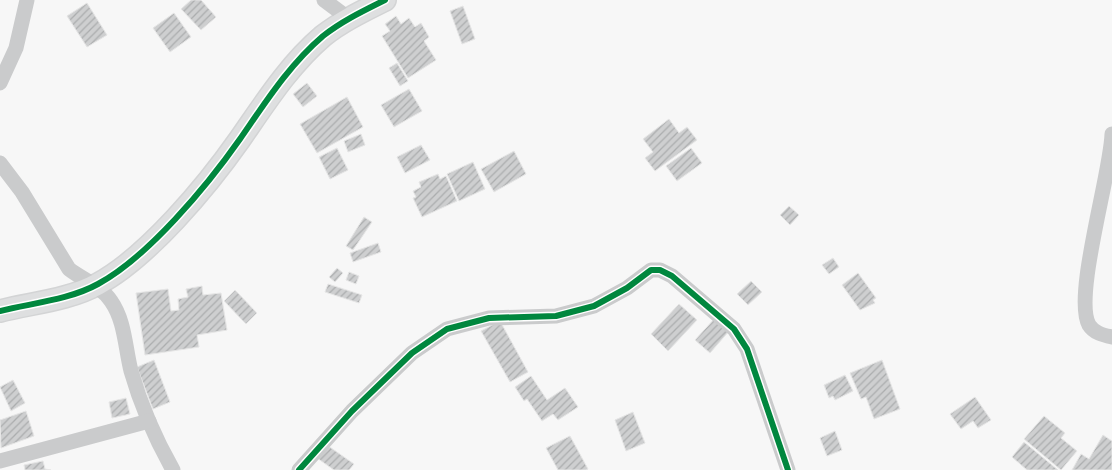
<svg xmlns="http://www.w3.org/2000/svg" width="1112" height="470" font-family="Rubik,sans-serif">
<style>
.building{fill:url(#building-hatch);stroke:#e6e6e6}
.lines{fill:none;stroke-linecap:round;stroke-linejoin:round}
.secondary-casing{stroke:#d3d4d5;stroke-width:24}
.street{stroke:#cacbcc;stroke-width:15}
.secondary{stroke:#dedfe0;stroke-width:21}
.cycleway-casing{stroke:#fff;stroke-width:9}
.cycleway{stroke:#00873e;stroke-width:6}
</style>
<defs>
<pattern id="building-hatch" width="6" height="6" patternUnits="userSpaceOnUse" patternTransform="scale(1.25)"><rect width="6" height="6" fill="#cecfd0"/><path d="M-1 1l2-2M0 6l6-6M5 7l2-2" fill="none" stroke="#abadae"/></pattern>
</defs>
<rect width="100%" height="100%" fill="#f7f7f7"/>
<!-- building -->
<g class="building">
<path d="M191 0H201L216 17 201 30 181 9Z"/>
<path d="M87 3 107 35 87 47 67 16Z"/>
<path d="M463 6 475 39 462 44 450 11Z"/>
<path d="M174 13 191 37 170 52 153 28Z"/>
<path d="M396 16 401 24 409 18 415 27 421 23 429 37 424 41 436 60 408 78 382 36 390 31 385 24Z"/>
<path d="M397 63 408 81 400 86 389 68Z"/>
<path d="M307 83 317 96 303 107 293 94Z"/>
<path d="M409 89 422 111 394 127 381 105Z"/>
<path d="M347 97 363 127 317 153 300 124Z"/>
<path d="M669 119 679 133 687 127 697 140 655 171 645 158 653 152 643 139Z"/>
<path d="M361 134 365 145 348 152 344 141Z"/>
<path d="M421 145 430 160 405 173 397 157Z"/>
<path d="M337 148 348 170 330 179 319 157Z"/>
<path d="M691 148 702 163 677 181 666 166Z"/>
<path d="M514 151 526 174 494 192 481 169Z"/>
<path d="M473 162 485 189 459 201 447 174Z"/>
<path d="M438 174 440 179 446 176 457 201 422 217 413 198 416 197 413 191 421 187 419 182Z"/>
<path d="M789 206 799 215 790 225 780 215Z"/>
<path d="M364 217 372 222 353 250 346 246Z"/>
<path d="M378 243 381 252 353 262 350 253Z"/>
<path d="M833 258 839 267 829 274 822 265Z"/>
<path d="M337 268 343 273 335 282 329 277Z"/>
<path d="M349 272 359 276 356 284 346 280Z"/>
<path d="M858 273 876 298 873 300 875 303 860 310 842 285Z"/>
<path d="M751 281 762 292 748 305 737 294Z"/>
<path d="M328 284 362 295 359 303 325 292Z"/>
<path d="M202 286 203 295 221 293 227 330 197 335 199 347 145 355 136 293 168 289 171 311 179 310 178 299 188 297 186 289Z"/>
<path d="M235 290 257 313 246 324 224 301Z"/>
<path d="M679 304 697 320 668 351 651 334Z"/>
<path d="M716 317 730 330 710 353 695 340Z"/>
<path d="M500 321 528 372 510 382 481 331Z"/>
<path d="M154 360 170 402 153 409 137 367Z"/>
<path d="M882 360 900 409 874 419 866 397 861 399 850 373Z"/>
<path d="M845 375 853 391 835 400 833 396 829 398 824 385Z"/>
<path d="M531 376 547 400 565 388 578 407 558 420 553 414 542 421 527 399 524 401 515 387Z"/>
<path d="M13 380 25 403 11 411 0 387Z"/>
<path d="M975 397 991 420 978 428 973 421 961 429 950 414Z"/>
<path d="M126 398 130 414 112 418 109 402Z"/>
<path d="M26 411 34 436 1 448 0 420Z"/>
<path d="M633 412 645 443 626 451 615 420Z"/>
<path d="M1044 416 1065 433 1061 438 1077 451 1061 470 1024 439Z"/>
<path d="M835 431 842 450 827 456 820 438Z"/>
<path d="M1103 435 1112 441V470H1072L1081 454 1089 459Z"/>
<path d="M570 436 588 469 586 470H558L546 448Z"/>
<path d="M1024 442 1058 470H1027L1012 457Z"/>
<path d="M324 443 354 464 349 470H334L317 458Z"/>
<path d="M43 461 45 469 51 470H25L24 465Z"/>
</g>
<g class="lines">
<!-- secondary casing -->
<g class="secondary-casing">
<path id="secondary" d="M0 311C32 303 69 300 98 284 148 257 207 186 240 139 265 103 289 65 323 36 342 21 363 11 385 0"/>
</g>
<!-- street -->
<g class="street">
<path d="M324 0 348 18"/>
<path d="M0 83 16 48 27 0"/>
<path d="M1112 134C1111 173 1073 297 1089 325 1094 333 1103 335 1112 337"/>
<path d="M0 163 22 192 69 269C83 280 100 285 111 301 125 321 125 347 131 371 141 406 155 438 173 470"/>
<path d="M0 461 149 421"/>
<path d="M299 470 352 411 412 353 447 329 489 318 556 316 594 306 627 288 651 270H660L672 276 734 329 747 349 788 470"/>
</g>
<!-- secondary -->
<use href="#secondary" class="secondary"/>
<!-- cycleway casing -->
<g class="cycleway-casing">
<g id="cycleway">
<path d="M0 311C32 303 69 300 98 284 148 257 207 186 240 139 265 103 289 65 323 36 342 21 363 11 385 0"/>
<path d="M299 470 352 411 412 353 447 329 489 318 556 316 594 306 627 288 651 270H660L672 276 734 329 747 349 788 470"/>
</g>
</g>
<!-- cycleway -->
<use href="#cycleway" class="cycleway"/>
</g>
</svg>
